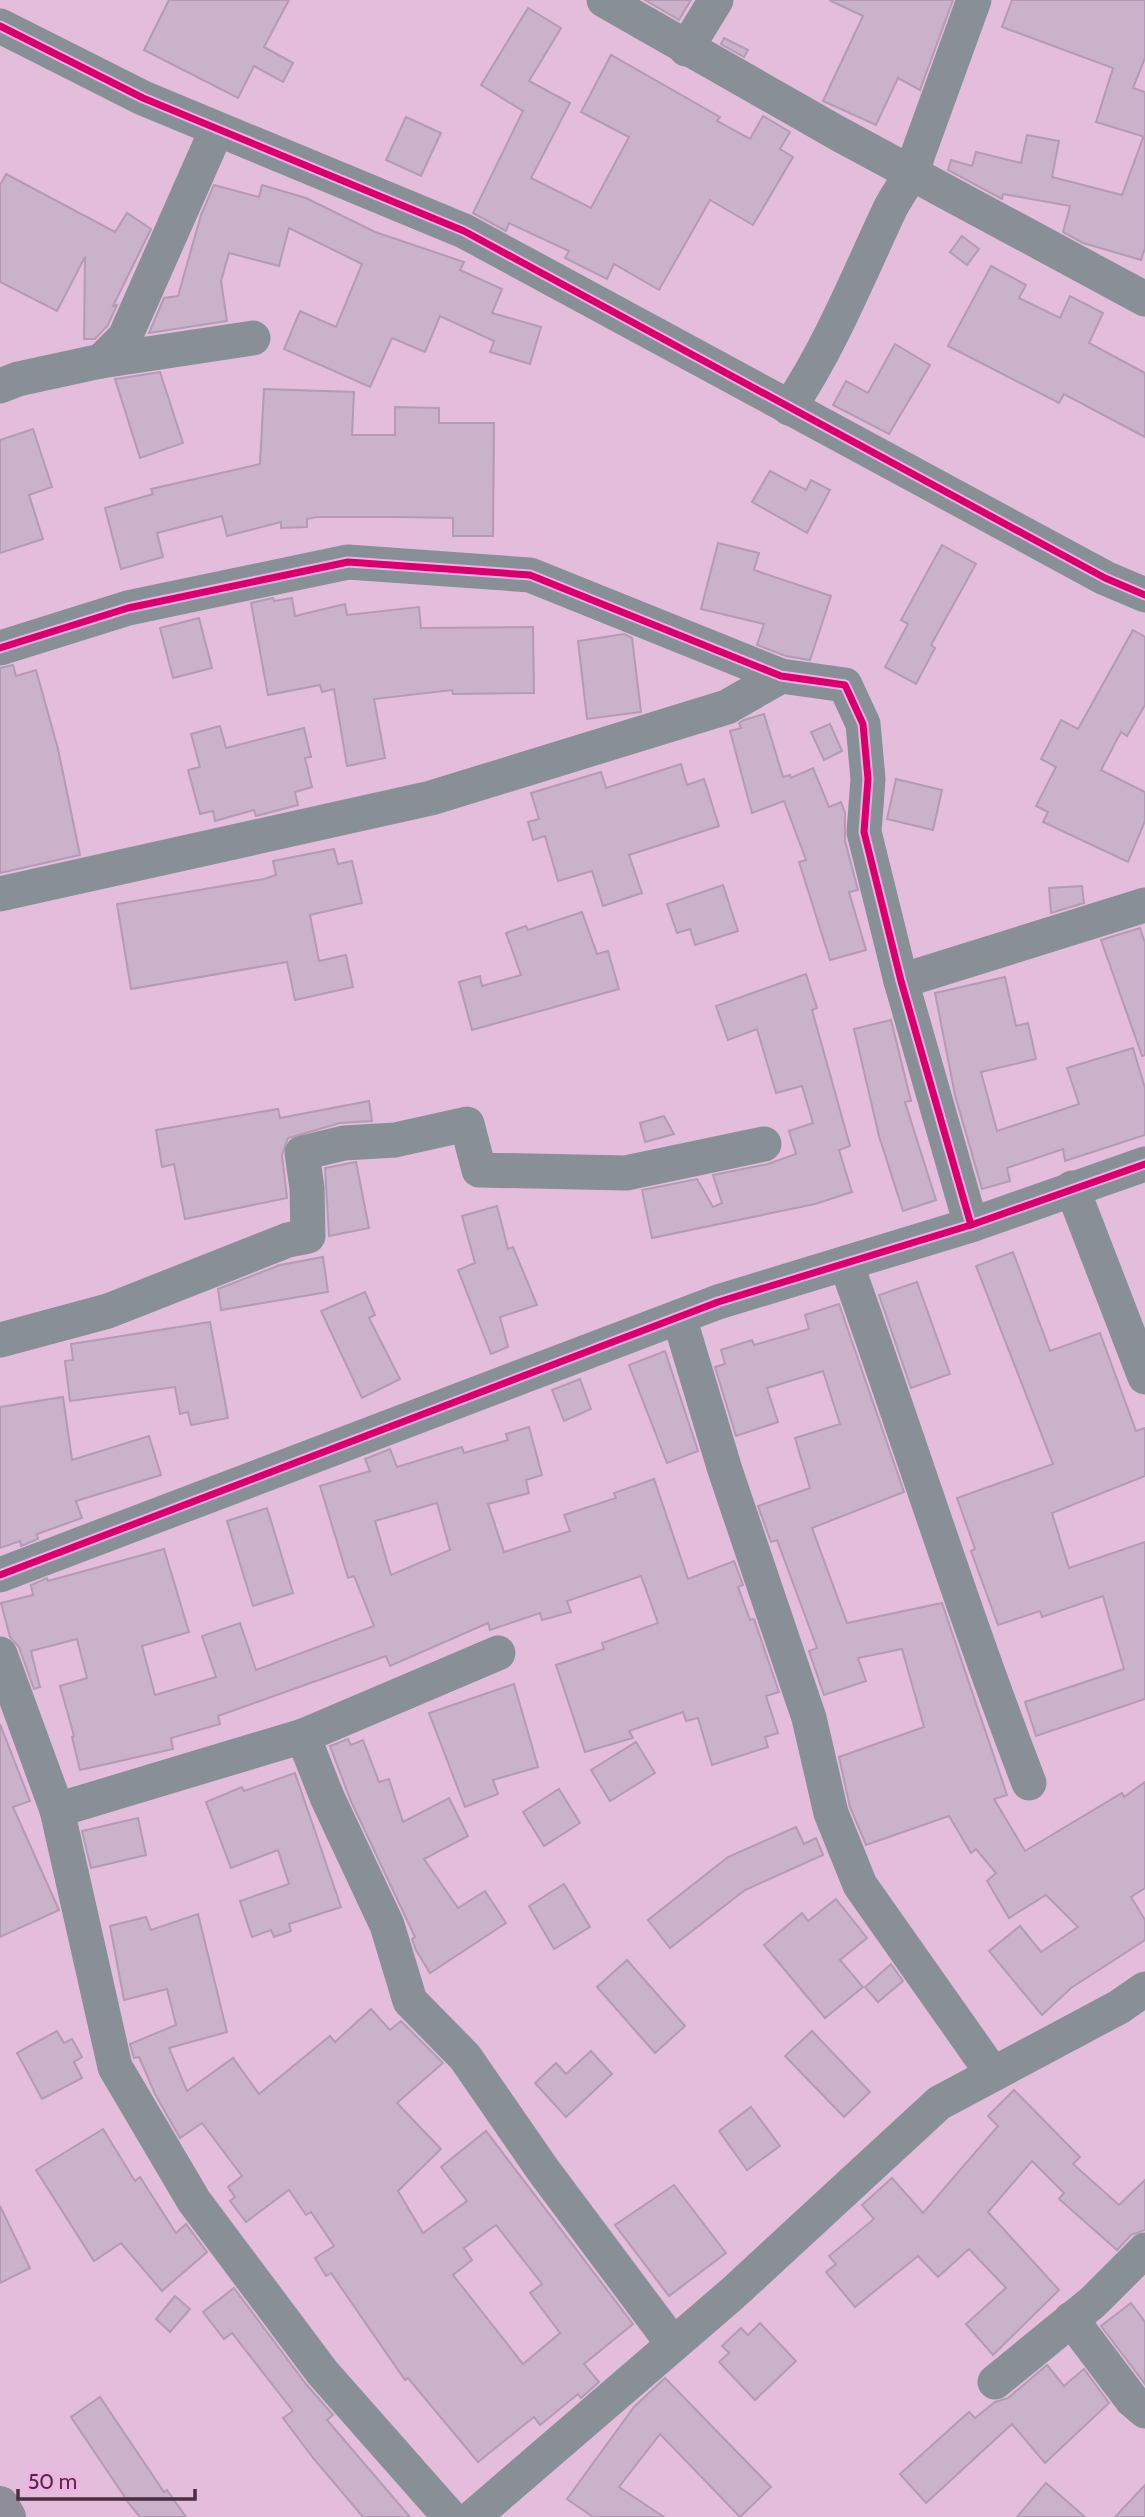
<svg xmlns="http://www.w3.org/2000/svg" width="1145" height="2517" font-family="Cabin,sans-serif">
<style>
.building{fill:#cab2ca;stroke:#b49ab4;stroke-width:2;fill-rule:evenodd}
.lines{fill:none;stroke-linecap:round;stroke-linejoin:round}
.minor{stroke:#888f96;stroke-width:35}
.major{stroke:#908d9b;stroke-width:38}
.cycleway-casing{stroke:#f3aee5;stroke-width:11}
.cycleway{stroke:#d6006c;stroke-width:7}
</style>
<rect width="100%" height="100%" fill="#e4bddc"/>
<!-- building -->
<g class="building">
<path d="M169 0H289L264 47 293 63 283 82 254 66 238 98 144 50Z"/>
<path d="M645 0H691L679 20Z"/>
<path d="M829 0H953L920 90 898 78 876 125 823 101 863 16Z"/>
<path d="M1012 0H1145V58L1133 88 1145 92V137L1096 122 1113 68 1002 27Z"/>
<path d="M528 8 561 28 529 81 570 103 531 178 591 208 629 137 581 112 611 55 720 117 717 121 750 139 763 116 790 132 780 149 793 157 753 225 710 200 659 290 614 264 607 279 565 258 569 251 509 223 506 231 473 213 523 111 481 85Z"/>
<path d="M724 38 748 50 744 57 721 44Z"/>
<path d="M406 117 441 133 421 176 386 160Z"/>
<path d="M1027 135 1059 141 1052 177 1122 195 1143 138 1145 139V248L1141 260 1083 243 1063 232 1070 206 1003 194 1002 199 948 170 951 160 972 166 976 152 1021 163Z"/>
<path d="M6 174 115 232 127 213 151 229 113 306 117 305 108 325 95 339H84L85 257 57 311 0 282V185Z"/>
<path d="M214 185 259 197 262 185 306 198 375 232 464 262 460 270 502 289 492 313 541 327 530 364 490 352 494 341 440 316 425 352 392 338 370 387 284 349 300 311 336 327 362 264 289 228 279 266 229 253 221 281 227 321 149 333 164 298 178 296 201 215Z"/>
<path d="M962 236 979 249 967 265 950 252Z"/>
<path d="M991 266 1026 285 1019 298 1060 318 1070 296 1103 313 1089 343 1145 373V437L1064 394 1059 403 948 346Z"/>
<path d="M895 344 930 365 889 434 833 405 846 381 868 393Z"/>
<path d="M160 372 183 443 140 458 115 379Z"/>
<path d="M264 389 354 392 352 435H395V407L439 408V423H494L493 536H453V518L394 517H317L307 519V527L281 528V522L227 536 222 516 157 533 163 557 121 569 105 508 153 494 151 489 260 464Z"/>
<path d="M33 429 52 487 29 495 43 539 0 553V440Z"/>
<path d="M770 471 806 490 811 480 830 490 807 533 752 502Z"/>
<path d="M718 543 759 553 754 570 831 596 810 660 786 656 757 645 764 624 701 609Z"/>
<path d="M942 545 976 564 931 645 935 648 916 684 885 667 908 624 901 620Z"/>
<path d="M273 598 274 601 292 598 295 616 345 604 347 615 419 607 421 628 533 627 534 693 453 694 452 690 374 699 385 758 347 766 334 689 322 692 320 685 268 695 251 603Z"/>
<path d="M199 618 212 668 173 678 160 628Z"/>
<path d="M1133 630 1145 637V705L1127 736 1121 732 1101 770 1145 792V821L1128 862 1043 822 1048 812 1036 806 1056 767 1041 759 1061 720 1078 729Z"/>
<path d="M624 634 632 638 641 712 587 719 578 641Z"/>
<path d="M13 665 16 676 36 670 58 749 80 855 0 873V668Z"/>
<path d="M764 714 783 777 790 775 791 778 813 768 829 807 841 802 845 813V841L858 890 849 892 866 950 830 960 799 862 806 860 784 801 752 813 730 731 741 728 739 723 744 720Z"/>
<path d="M830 724 842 751 824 760 811 732Z"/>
<path d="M220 726 226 748 304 728 311 757 305 758 312 787 295 792 298 805 256 816 254 810 215 821 213 811 200 814 188 770 200 767 191 734Z"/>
<path d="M681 764 687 785 704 779 719 826 629 855 642 893 603 906 592 871 558 881 545 836 533 840 528 822 539 819 531 793 601 772 606 788Z"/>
<path d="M896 779 942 790 933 830 887 819Z"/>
<path d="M334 849 338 864 352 861 362 903 310 915 319 961 346 955 353 987 295 1000 287 962 131 989 117 904 264 879 276 875 273 861Z"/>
<path d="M723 885 738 931 695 945 690 929 677 933 667 904Z"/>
<path d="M1082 886 1084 903 1051 913 1049 888Z"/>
<path d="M582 912 597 954 608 951 619 989 472 1030 459 982 480 976 482 986 521 975 506 933 526 926 528 930Z"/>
<path d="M1140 928 1145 943V1055L1142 1056 1101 940Z"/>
<path d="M806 974 817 1008 812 1010 850 1146 839 1150 852 1192 815 1204 652 1238 642 1190 697 1179 713 1207 722 1203 713 1175 768 1164 796 1154 789 1131 813 1123 802 1086 776 1093 757 1029 728 1040 716 1006Z"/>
<path d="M1005 977 1016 1026 1028 1023 1036 1059 981 1072 997 1131 1079 1104 1067 1068 1133 1048 1145 1088V1135L1065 1161 1063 1149 1007 1168 1010 1181 982 1189 955 1095 935 993Z"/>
<path d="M891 1020 911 1101 905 1102 936 1200 903 1211 879 1136 854 1029Z"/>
<path d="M369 1101 372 1121 340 1123 288 1138 282 1155 287 1198 185 1219 174 1164 162 1167 156 1130 278 1109 280 1118Z"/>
<path d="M664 1116 674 1134 645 1142 640 1123Z"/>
<path d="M356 1162 369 1228 329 1236 325 1168Z"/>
<path d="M497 1206 508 1249 513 1247 537 1305 500 1317 508 1347 491 1354 458 1270 475 1263 462 1216Z"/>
<path d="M1013 1252 1050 1351 1100 1333 1136 1431 1145 1428V1476L1052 1513 1069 1568 1145 1542V1699L1036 1736 1025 1702 1124 1669 1103 1596 1042 1617 1040 1611 998 1625 971 1551 975 1549 957 1498 1053 1464 976 1266Z"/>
<path d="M323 1257 328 1292 221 1310 218 1289 280 1265Z"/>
<path d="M917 1282 950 1374 911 1388 879 1295Z"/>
<path d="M365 1292 375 1315 369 1318 400 1379 362 1398 321 1311Z"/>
<path d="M839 1304 904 1492 812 1528 847 1623 942 1603 1007 1795 994 1799 1025 1851 1122 1793 1124 1797 1145 1782V1888L1131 1897 1145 1920V1940L1071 1988 1042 2015 989 1951 1020 1926 1041 1952 1078 1927 1046 1895 1009 1918 987 1881 996 1873 976 1849 971 1853 949 1816 866 1845 850 1807 839 1757 924 1727 902 1649 858 1658 866 1681 824 1695 809 1651 817 1648 777 1540 771 1542 758 1506 810 1488 795 1438 840 1424 823 1371 767 1388 778 1422 736 1436 715 1367 725 1364 721 1350 752 1340 754 1345 809 1329 805 1315Z"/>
<path d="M210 1322 228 1418 191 1425 188 1412 180 1414 175 1387 70 1401 65 1361 73 1360 71 1344Z"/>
<path d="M665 1351 698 1451 667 1463 629 1365Z"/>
<path d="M580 1379 591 1409 564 1421 552 1390Z"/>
<path d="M63 1397 72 1460 149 1436 161 1475 76 1501 82 1518 37 1534 38 1539 21 1546 20 1541 0 1548V1407Z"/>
<path d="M529 1427 542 1475 526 1480 529 1493 488 1504 504 1552 570 1531 564 1515 616 1498 614 1493 654 1479 688 1579 734 1561 743 1585 738 1587 750 1620 754 1619 779 1692 766 1696 778 1733 765 1737 768 1747 712 1765 698 1718 686 1721 683 1712 629 1731 633 1738 585 1752 556 1665 604 1649 602 1643 658 1623 641 1576 567 1601 571 1612 542 1620 540 1613 490 1630 488 1623 390 1666 386 1656 218 1716 220 1724 171 1738 173 1749 80 1770 72 1737 74 1736 60 1686 87 1678 77 1639 31 1651 40 1687 34 1689 19 1647 10 1637 1 1603 33 1595 31 1585 47 1578 48 1581 164 1549 189 1632 142 1646 155 1695 216 1677 202 1636 240 1623 256 1670 374 1626 354 1576 348 1578 320 1486 370 1471 365 1459 390 1449 397 1467 462 1447 464 1453 508 1440 506 1434ZM437 1503 450 1550 391 1575 375 1521Z"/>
<path d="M267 1508 293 1593 253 1606 227 1521Z"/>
<path d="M514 1684 538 1767 493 1780 498 1794 465 1807 429 1713Z"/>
<path d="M0 1724 30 1801 13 1807 59 1910 0 1937Z"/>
<path d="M348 1739 351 1745 363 1740 379 1782 389 1779 403 1822 449 1798 468 1836 424 1859 458 1908 485 1891 506 1923 430 1973 416 1950 412 1939 415 1937 350 1799 330 1746Z"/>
<path d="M636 1742 655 1773 610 1801 591 1770Z"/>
<path d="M295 1773 341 1907 289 1924 291 1931 274 1937 271 1930 252 1937 240 1901 289 1884 278 1850 231 1868 206 1802 242 1787 244 1791Z"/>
<path d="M559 1789 580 1823 544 1846 523 1812Z"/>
<path d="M138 1818 146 1855 91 1868 82 1831Z"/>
<path d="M796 1827 804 1844 816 1838 823 1855 745 1890 670 1948 648 1920 728 1857Z"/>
<path d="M564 1884 590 1927 554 1949 529 1906Z"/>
<path d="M836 1899 867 1938 840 1960 863 1987 825 2018 764 1945 802 1913 808 1921Z"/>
<path d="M198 1914 227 2032 169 2048 187 2091 233 2058 259 2094 330 2036 335 2042 371 2009 390 2030 401 2021 443 2063 397 2103 441 2149 398 2191 423 2233 467 2201 441 2167 486 2131 633 2324 584 2364 599 2382 581 2398 578 2394 540 2425 534 2417 478 2462 408 2378 405 2380 331 2273 326 2276 315 2258 334 2246 311 2212 306 2215 289 2190 246 2222 230 2201 235 2197 228 2187 242 2176 202 2123 180 2138 155 2094 139 2057 134 2058 130 2044 176 2025 167 1989 124 2000 110 1926 146 1917 151 1930ZM496 2225 542 2284 530 2293 560 2333 523 2364 453 2275 472 2260 464 2248Z"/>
<path d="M627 1960 685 2026 655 2053 597 1987Z"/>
<path d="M891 1964 903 1981 878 2002 865 1987Z"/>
<path d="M57 2031 64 2043 72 2039 82 2057 74 2062 82 2078 42 2099 17 2053Z"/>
<path d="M812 2031 870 2092 844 2117 785 2056Z"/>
<path d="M591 2051 612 2074 566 2117 535 2083 556 2063 566 2074Z"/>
<path d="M1014 2090 1080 2157 1073 2164 1119 2205 1145 2180V2230L1131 2235 1117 2250 1059 2199 1064 2193 1032 2161 988 2212 1059 2290 993 2355 966 2324 1006 2288 969 2249 938 2277 918 2256 855 2307 826 2272 836 2264 829 2256 874 2219 862 2205 892 2178 923 2213 998 2126 988 2116Z"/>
<path d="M751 2107 780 2146 747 2170 719 2131Z"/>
<path d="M103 2129 135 2181 140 2177 176 2233 186 2224 207 2252 162 2291 121 2243 94 2261 36 2170Z"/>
<path d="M674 2185 726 2253 669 2296 615 2225Z"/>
<path d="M0 2206 30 2268 0 2283Z"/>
<path d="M234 2288 306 2384 333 2415 327 2420 410 2517H363L313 2458 283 2418 293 2411 232 2333 224 2339 203 2312Z"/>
<path d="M175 2296 190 2309 170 2332 156 2319Z"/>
<path d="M1131 2303 1145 2322V2384L1101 2326Z"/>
<path d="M760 2323 796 2361 755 2400 719 2362 729 2353 722 2346 741 2328 748 2335Z"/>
<path d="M1047 2365 1064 2386 1084 2369 1109 2403 1045 2463 1012 2424 926 2503 900 2474 969 2412 975 2418 995 2402 1008 2398Z"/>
<path d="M665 2378 771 2487 740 2517 660 2434 619 2487 664 2517H593L567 2499 634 2407Z"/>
<path d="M100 2397 164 2492 167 2490 186 2517H140L130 2505 71 2417Z"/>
<path d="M1046 2483 1085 2517H1017Z"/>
<path d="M1145 2485V2517H1115Z"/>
</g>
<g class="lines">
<!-- minor -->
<g class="minor">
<path d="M604 0 839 134 1145 299"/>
<path d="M0 26 143 98 464 231 1105 578 1145 595"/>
<path d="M686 49 716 0"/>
<path d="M101 361 125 337 217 129"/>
<path d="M0 386 18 379 101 361 253 338"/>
<path d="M789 408C830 347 858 277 889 211 899 190 913 177 918 154L974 0"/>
<path d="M0 648 128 608 348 562 530 575 781 676 845 685 863 724 868 779 864 832 901 981 971 1225"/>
<path d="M0 894 431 798 727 707 781 676"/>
<path d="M901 981 1145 905"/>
<path d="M1072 1188 1145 1377"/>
<path d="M846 1263C908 1437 963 1612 1029 1783"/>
<path d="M679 1317 725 1470 809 1718 831 1813 860 1885 993 2074"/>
<path d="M0 1340 108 1311 288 1240 308 1236 307 1188 302 1153 344 1143 395 1140 467 1124 479 1170 626 1173 764 1144"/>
<path d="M0 1575 718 1302 971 1225 1145 1164"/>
<path d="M0 1654 57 1810 115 2067 194 2201 322 2372 450 2517"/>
<path d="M303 1736 327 1797 387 1925 410 2001 465 2057 543 2170 673 2344"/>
<path d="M57 1810 303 1736 498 1653"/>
<path d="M1071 2319 1132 2400 1145 2411"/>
<path d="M995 2382 1093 2302 1145 2250"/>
<path d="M473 2517 732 2294 939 2103 1119 2007 1145 1989"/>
</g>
<!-- major -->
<path class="major" d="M0 2505 7 2517"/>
<!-- cycleway casing -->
<g class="cycleway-casing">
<g id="cycleway">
<path d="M0 26 143 98 464 231 1105 578 1145 595"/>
<path d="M0 648 128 608 348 562 530 575 781 676 845 685 863 724 868 779 864 832 901 981 971 1225"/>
<path d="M0 1575 718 1302 971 1225 1145 1164"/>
</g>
</g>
<!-- cycleway -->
<use href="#cycleway" class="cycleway"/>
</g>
<!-- scale -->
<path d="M18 2489v10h177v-10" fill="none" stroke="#492d43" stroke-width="3.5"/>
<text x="28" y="2489" font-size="21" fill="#492d43" stroke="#f3aee5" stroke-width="5" paint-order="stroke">50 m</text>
</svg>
